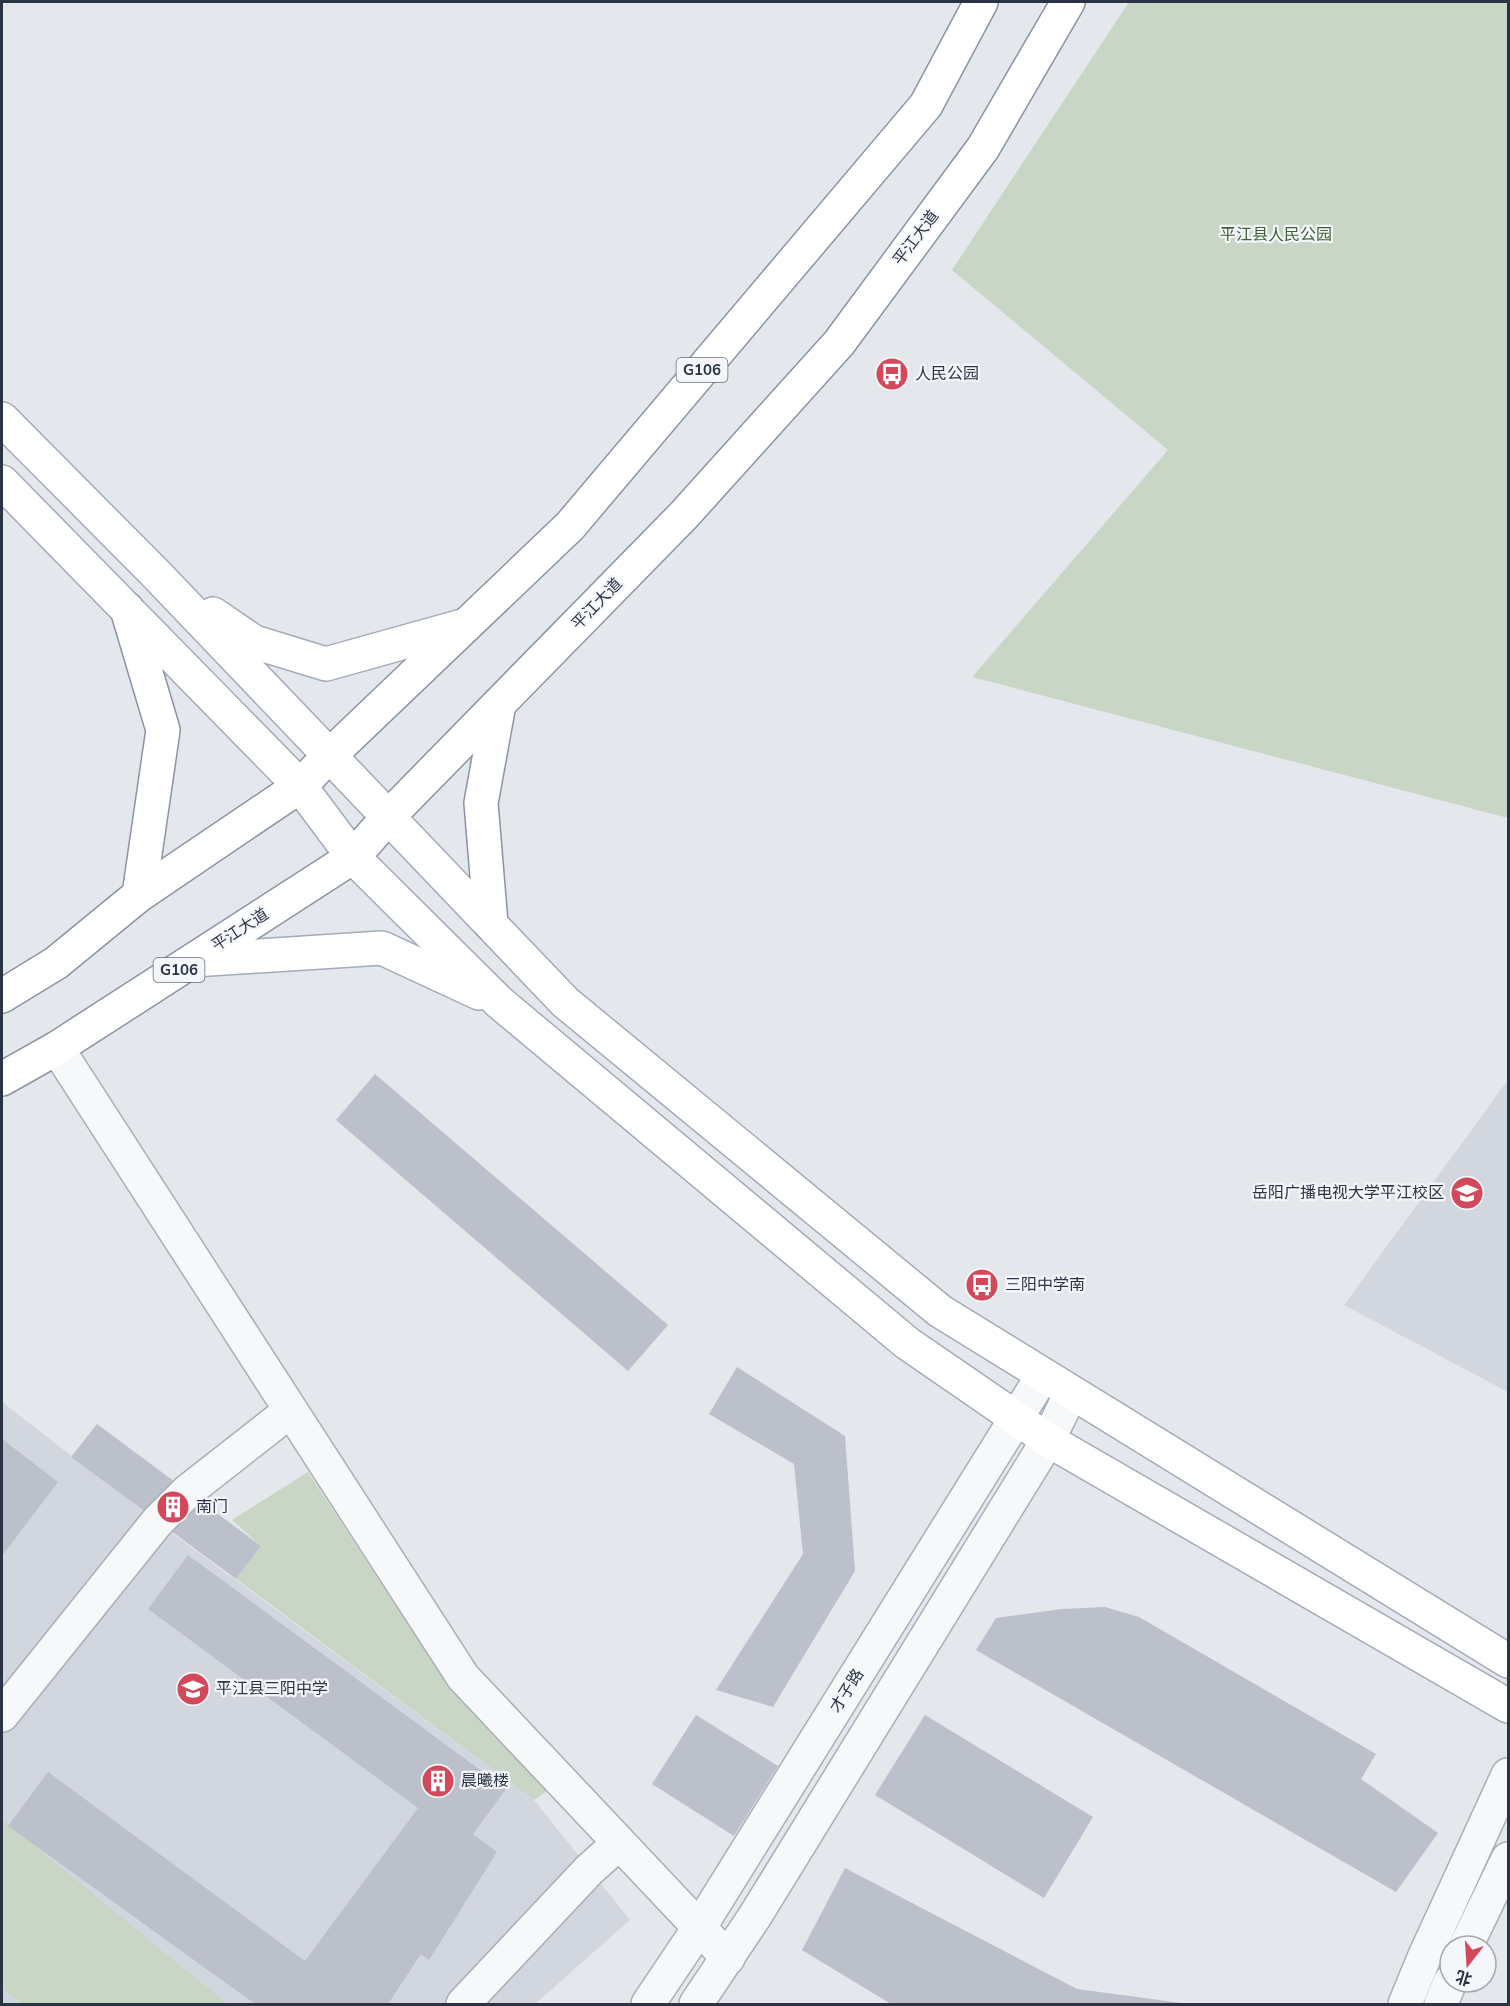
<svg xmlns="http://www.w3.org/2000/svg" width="1510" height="2006" font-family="'Nunito Sans','Noto Sans SC',sans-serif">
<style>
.built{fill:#d2d6de}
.green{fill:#c9d6c5}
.building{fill:#bbc0ca}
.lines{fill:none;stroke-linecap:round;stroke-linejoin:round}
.minor-casing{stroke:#a9aeb7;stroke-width:36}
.major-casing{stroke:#a3abb8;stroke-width:36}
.highway-casing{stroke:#8b94a3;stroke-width:36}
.minor{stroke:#f7f8fa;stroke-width:33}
.major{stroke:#fff;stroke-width:33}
.highway{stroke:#fff;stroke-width:33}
.labels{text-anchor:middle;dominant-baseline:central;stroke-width:4.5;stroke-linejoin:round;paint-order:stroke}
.shield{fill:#f4f6f9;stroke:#676e7b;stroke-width:1.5}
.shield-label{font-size:15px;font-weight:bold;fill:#2b3445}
.park-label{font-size:16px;fill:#3f6138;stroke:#f4f6f9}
.street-label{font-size:16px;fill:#2b3445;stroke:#f4f6f9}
.poi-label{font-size:16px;fill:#2b3445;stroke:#f4f6f9;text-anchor:start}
</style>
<rect width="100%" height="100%" fill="#e4e7ec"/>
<!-- built -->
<g class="built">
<path d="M1508 1080V1392L1344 1305Z"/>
<path d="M2 1402 157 1522 534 1800 630 1920 535 2004H2Z"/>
</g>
<!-- green -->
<g class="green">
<path d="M1129 2H1508V818L972 677 1168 450 952 270Z"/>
<path d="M308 1472 447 1684 548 1790 534 1800 236 1579 261 1546 232 1520Z"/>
<path d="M2 1819 227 2004H22L2 1988Z"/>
</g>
<!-- building -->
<g class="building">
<path d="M375 1074 668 1325 628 1371 336 1120Z"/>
<path d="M737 1367 845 1436 855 1571 773 1707 716 1690 803 1554 794 1464 709 1414Z"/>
<path d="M97 1424 261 1546 236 1579 71 1457Z"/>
<path d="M2 1439 58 1482 2 1556Z"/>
<path d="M188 1555 506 1789 473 1834 497 1852 429 1960 421 1954 388 2004H255L8 1826 48 1772 305 1961 418 1808 148 1609Z"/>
<path d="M1105 1607 1139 1617 1376 1754 1361 1779 1438 1833 1396 1892 976 1650 996 1618 1062 1609Z"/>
<path d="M696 1715 778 1766 734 1836 652 1784Z"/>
<path d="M925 1715 1093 1817 1044 1898 875 1795Z"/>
<path d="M845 1868 1077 1989 1189 2004H891L802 1950Z"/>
</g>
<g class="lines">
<!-- minor casing -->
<g class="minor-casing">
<g id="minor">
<path d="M57 1048 463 1677 728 1958"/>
<path d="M2 1715 157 1522 188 1491 290 1411"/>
<path d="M1466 1946 1508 1859"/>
<path d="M463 2004 589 1870 619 1843"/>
<path d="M648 2004 699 1928 1043 1375"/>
<path d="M696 2004 755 1916 1048 1440 1071 1393"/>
<path d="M1405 2004 1424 1958 1508 1775"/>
<path d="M1441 2004 1450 1982"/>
</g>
</g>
<!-- major casing -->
<g class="major-casing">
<g id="major">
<path d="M2 419 157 575 565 1002 940 1311 1508 1661"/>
<path d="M2 482 300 786 353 857 499 1002 907 1343 1048 1440 1508 1706"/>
<path d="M213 614 254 642 326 664 466 625"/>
<path d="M194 960 382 948 479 993"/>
</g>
</g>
<!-- highway casing -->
<g class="highway-casing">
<g id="highway">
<path d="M127 609 163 730 139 895"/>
<path d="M491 924 481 803 499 704"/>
<path d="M2 996 56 963 139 895 300 786 328 757 570 526 926 105 981 2"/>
<path d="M2 1079 57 1048 353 857 389 816 683 516 839 343 983 148 1068 2"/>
</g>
</g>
<!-- minor -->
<use href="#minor" class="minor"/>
<!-- major -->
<use href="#major" class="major"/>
<!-- highway -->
<use href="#highway" class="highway"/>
</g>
<!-- icons -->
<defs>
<g id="bus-disc" transform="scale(1.725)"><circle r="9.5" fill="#d1495b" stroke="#f4f6f9"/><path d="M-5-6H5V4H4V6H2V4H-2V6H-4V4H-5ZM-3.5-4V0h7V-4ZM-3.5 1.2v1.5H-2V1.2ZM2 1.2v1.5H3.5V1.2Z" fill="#fff"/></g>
<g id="university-disc" transform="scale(1.725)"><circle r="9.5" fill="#d1495b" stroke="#f4f6f9"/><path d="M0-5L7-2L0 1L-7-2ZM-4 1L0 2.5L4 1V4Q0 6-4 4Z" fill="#fff"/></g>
<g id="building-disc" transform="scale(1.725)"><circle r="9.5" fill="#d1495b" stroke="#f4f6f9"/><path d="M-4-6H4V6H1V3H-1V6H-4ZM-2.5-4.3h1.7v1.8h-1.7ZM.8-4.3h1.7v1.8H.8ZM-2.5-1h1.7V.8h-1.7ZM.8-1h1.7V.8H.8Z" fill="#fff"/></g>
<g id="school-disc" transform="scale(1.725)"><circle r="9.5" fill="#d1495b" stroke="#f4f6f9"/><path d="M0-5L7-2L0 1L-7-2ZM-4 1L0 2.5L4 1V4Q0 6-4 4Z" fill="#fff"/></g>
</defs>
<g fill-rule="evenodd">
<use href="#bus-disc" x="892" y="374"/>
<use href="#university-disc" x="1467" y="1193"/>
<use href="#bus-disc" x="982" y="1285"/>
<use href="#building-disc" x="173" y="1507"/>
<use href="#school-disc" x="193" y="1689"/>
<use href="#building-disc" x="438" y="1781"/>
</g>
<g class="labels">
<!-- shield labels -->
<g class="shield">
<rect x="676.5" y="358" width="51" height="24" rx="4.5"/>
<rect x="153.5" y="958" width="51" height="24" rx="4.5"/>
</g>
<g class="shield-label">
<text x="702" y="370">G106</text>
<text x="179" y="970">G106</text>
</g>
<!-- park labels -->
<g class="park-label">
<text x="1276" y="235">平江县人民公园</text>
</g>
<!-- street labels -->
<g class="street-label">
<text transform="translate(916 238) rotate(-53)">平江大道</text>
<text transform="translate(597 604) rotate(-46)">平江大道</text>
<text transform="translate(240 930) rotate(-33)">平江大道</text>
<text transform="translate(847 1691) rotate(-58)">才子路</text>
</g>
<!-- poi labels -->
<g class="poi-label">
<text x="915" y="374">人民公园</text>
<text x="1444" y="1193" text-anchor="end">岳阳广播电视大学平江校区</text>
<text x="1005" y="1285">三阳中学南</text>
<text x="196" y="1507">南门</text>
<text x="216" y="1689">平江县三阳中学</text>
<text x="461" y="1781">晨曦楼</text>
</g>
</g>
<!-- border -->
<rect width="1510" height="2006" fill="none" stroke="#2b3445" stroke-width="6"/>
<!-- north arrow -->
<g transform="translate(1468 1964) rotate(197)"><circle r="28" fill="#f4f6f9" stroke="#a4a8b1" stroke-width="1.5"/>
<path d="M0-4.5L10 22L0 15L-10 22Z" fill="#d1495b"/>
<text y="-9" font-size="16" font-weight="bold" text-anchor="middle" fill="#2b3445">北</text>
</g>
</svg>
